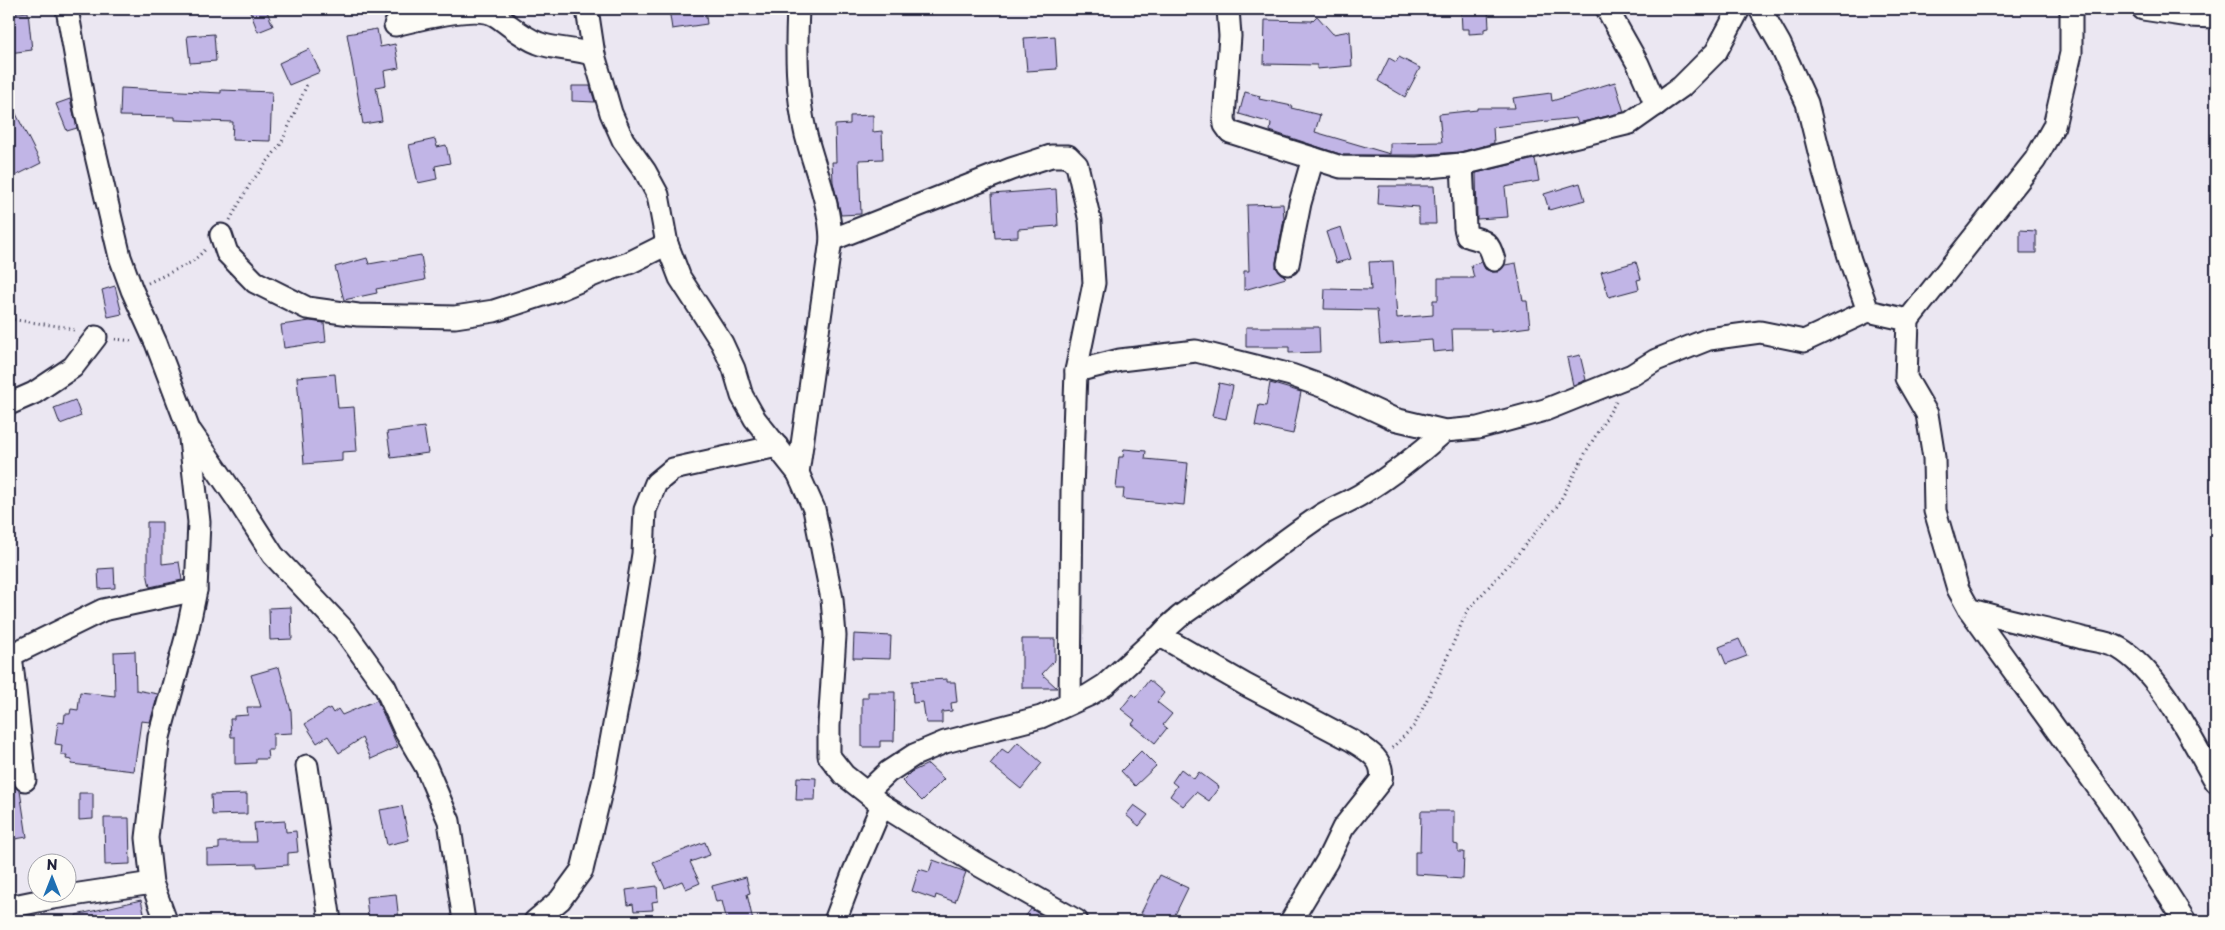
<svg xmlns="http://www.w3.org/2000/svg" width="2225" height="930" font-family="'Playpen Sans',sans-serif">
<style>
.building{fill:#c1b5e6;stroke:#22223b}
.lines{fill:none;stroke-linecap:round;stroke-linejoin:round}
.street-casing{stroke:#22223b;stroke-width:25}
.path{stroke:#22223b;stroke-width:3;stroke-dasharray:1 4;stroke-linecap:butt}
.street{stroke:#fdfcf7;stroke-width:21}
</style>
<rect width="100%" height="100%" fill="#ebe7f2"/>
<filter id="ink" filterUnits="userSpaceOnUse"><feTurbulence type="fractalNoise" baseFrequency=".02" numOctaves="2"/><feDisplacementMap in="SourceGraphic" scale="10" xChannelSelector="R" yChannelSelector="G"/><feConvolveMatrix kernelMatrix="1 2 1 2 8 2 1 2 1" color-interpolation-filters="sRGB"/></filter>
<g filter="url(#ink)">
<!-- building -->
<g class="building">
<path d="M249 9H266L273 26 258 32Z"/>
<path d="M669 9H705L707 24 672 29Z"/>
<path d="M1461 9H1488L1489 28 1484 29V33L1469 34V29H1462Z"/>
<path d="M28 12 32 50 9 53V14Z"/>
<path d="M1317 16 1333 34 1350 31 1352 66 1317 69V65L1264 64 1265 20 1312 21Z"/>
<path d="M377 29 380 47 395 44 399 68 384 71 386 85 376 87 382 121 363 124 347 34Z"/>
<path d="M214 34 216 61 190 63 187 36Z"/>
<path d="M1055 36 1057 69 1027 71 1024 38Z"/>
<path d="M309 49 320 72 289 85 279 63Z"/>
<path d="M1399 57 1420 68 1405 97 1378 81 1389 58 1396 62Z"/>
<path d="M1615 82 1624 112 1578 123 1576 118 1493 127 1494 143 1460 152 1417 155H1343L1270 131 1271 123 1239 114 1245 92 1260 96 1259 99 1292 106 1291 108 1320 115 1315 132 1390 154V143L1442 142 1439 114 1477 110V108H1515L1513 98 1551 93 1552 101Z"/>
<path d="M572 86H590L595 102 572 101Z"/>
<path d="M121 88 221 93V90L272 92 270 141 232 140 233 122 175 120V117L120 116Z"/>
<path d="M70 99 77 128 67 131 56 104Z"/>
<path d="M9 100 41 163 9 179Z"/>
<path d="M873 115V132L882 131 883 159 859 160 861 214 841 215 833 182 832 162H836L835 125 850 124V116Z"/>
<path d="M435 139 437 147 446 145 450 163 435 166 437 179 418 183 409 145Z"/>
<path d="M1535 159 1539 181 1505 187 1508 217 1477 219 1476 173Z"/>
<path d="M1580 183 1585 200 1549 210 1544 194Z"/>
<path d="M1379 186H1434L1436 224H1419V207L1378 204Z"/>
<path d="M1056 189 1058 226 1018 229V237L995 238 992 194Z"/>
<path d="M1283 204 1284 219 1276 262V268L1286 278 1244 290V271H1249L1247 205Z"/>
<path d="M1341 227 1351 259 1336 263 1326 232Z"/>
<path d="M2020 230 2036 231V253H2020Z"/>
<path d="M421 255 425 280 376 289 377 293 344 300 335 267 367 258 369 264Z"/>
<path d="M1393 261 1397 318 1433 315V300H1438V278H1474L1471 265 1482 262 1485 269 1492 272H1498L1505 265 1516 263 1523 301H1527L1530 327 1491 332V329H1452L1453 350 1433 352 1432 340 1380 344 1377 310 1324 309 1325 289 1371 290 1369 262Z"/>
<path d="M1636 262 1641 279 1637 280 1639 289 1609 297 1601 272Z"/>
<path d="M115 286 122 314 108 317 102 290Z"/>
<path d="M310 321 324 323 326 342 284 348 281 325Z"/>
<path d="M1246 327H1319L1320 352 1289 353V347H1246Z"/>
<path d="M1580 355 1586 380 1573 385 1567 358Z"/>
<path d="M335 374 338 408 354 407 357 451 342 452V461L304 464 297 377Z"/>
<path d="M1219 383 1233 386 1226 419 1212 416Z"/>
<path d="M1270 383 1301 392 1293 434 1255 426 1259 405 1266 406Z"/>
<path d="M75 400 81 416 60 424 54 408Z"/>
<path d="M424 427 428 453 391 458 387 432Z"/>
<path d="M1124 449 1146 451 1145 459 1188 463 1184 505 1123 499 1124 489H1116L1119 457H1123Z"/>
<path d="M147 522H162V564L179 562 182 580 150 587 147 573Z"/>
<path d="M114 568 115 588 99 589 98 569Z"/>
<path d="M291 607 292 639 270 640 269 608Z"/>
<path d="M854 634 891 636 890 659 853 658Z"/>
<path d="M1022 639H1055V660L1042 674 1057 688H1022Z"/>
<path d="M1739 639 1747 656 1726 664 1719 647Z"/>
<path d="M135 651 136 690 158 694 150 722 141 721 134 771 71 764 72 760 66 759 67 755H61L62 745 55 744 58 722 64 723 65 714H70L71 709 78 710 80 692 115 696 114 652Z"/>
<path d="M279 667 291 711 292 733 273 734V750H267L268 759H256V763L235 764V737H231L230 719H234V716L248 715 247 707H261L251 675Z"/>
<path d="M947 679V682H955L957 702 951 703 952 711 942 712V723H926L923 702 913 703 912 681Z"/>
<path d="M1149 680 1164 693 1157 702 1172 714 1163 725 1167 728 1155 743 1132 724 1135 720 1121 709 1133 694 1136 697Z"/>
<path d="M868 692H895L894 741H880V747H862V698H868Z"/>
<path d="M377 700 398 747 371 759 362 738 339 753 328 736 317 743 305 724 330 708 333 713 338 709 342 715Z"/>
<path d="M1018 742 1042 763 1021 789 990 764 1002 749 1008 753Z"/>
<path d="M1141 751 1156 766 1135 786 1121 771Z"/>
<path d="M928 764 944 779 922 801 902 781 911 772Z"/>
<path d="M1181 769 1194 779 1199 772 1219 787 1209 801 1196 792 1183 806 1170 796 1177 786 1172 782Z"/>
<path d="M9 775H12L15 787 20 791 27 837 9 840Z"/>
<path d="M797 777 816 778 815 800H796Z"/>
<path d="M79 793H93V819L79 820Z"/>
<path d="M247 794V814L212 815 211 795Z"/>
<path d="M1134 805 1148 815 1139 826 1126 815Z"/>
<path d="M402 806 409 840 387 845 380 810Z"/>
<path d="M1421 811H1454V844L1458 845V852H1464L1463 879 1447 878V876L1415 874V852H1420Z"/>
<path d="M104 818H129L130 864 105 865Z"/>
<path d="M285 821 286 832 296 831 298 852 288 853V865L257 867V864L207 865V850L219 849V842H256L254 823Z"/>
<path d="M705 842 710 855 690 862 700 883 686 889 682 881 665 888 653 862Z"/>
<path d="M933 860 966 872 955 902 936 895 935 899 912 891 919 869 929 872Z"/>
<path d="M1160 875 1188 888 1172 921H1158L1141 913Z"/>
<path d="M746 877 750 893 747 894 753 921H727L722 901 716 902 712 886Z"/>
<path d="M657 886 658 901 652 902 653 910 634 911 633 904 628 905 626 890Z"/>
<path d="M396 894 399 921H384V916L368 917 366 897Z"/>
<path d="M141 900 146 921H77L76 915Z"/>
<path d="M1031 909 1044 917 1041 921H1022Z"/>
</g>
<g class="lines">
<!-- street casing -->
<g class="street-casing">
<g id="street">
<path d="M67 9 85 109 120 257 132 290 156 343 189 430 199 522 196 590 186 638 159 737 147 838 152 883 166 921"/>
<path d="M587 9 594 55 611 113 623 140 645 171 658 195 667 244 680 278 722 343 734 369 742 396 755 419 798 473 814 509 832 599 835 636 829 726V756L844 775 882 805 975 863 1077 921"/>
<path d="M798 9C796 52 796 93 806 135 815 170 830 204 831 240L798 473"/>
<path d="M1228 9 1230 36 1224 118 1225 125 1230 132 1341 167 1417 168 1462 164 1630 123 1681 87 1716 52 1739 9"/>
<path d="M1607 9 1638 64 1656 105"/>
<path d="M1760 9 1780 44 1807 103 1824 172 1850 260 1868 311 1908 320 1906 378 1927 414 1934 458 1935 511 1958 589 1969 609C2006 621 2044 627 2082 638 2094 641 2109 642 2119 648 2160 672 2192 741 2216 782"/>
<path d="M2143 9 2189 16 2216 17"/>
<path d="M395 25C417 20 477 3 496 16 510 25 522 37 538 43 555 50 576 48 594 55"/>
<path d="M1462 164 1465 228 1467 236C1485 241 1489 241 1494 260"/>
<path d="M221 235 227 253 255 282 307 308 358 315 455 317 494 311 558 290 596 274 629 263 667 244"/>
<path d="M831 240 1011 169 1051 156H1068L1077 165 1090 221 1094 283 1076 371 1072 491 1070 703"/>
<path d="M1288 264 1300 203 1313 158"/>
<path d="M1908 320 2035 160 2054 126 2071 53V9"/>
<path d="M1076 371 1120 360 1196 351 1291 375 1327 388 1394 419 1445 431 1478 428 1545 410 1632 375 1656 360 1709 339 1760 332 1804 341 1868 311"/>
<path d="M9 404 34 393 73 367 96 337"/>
<path d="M191 432 239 502 273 555 344 630 385 687 405 731 426 767 449 821 464 921"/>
<path d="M1969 609 2112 807 2185 921"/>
<path d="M1159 637C1177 615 1196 606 1218 590 1254 565 1287 538 1323 514 1335 507 1348 502 1360 495 1391 476 1418 455 1445 431"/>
<path d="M11 655 25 780"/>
<path d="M9 656 103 610 196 590"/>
<path d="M307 766 330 921"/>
<path d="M867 792 888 772 914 755 945 742 1041 717 1089 695 1105 685 1154 640 1159 637 1164 638 1246 685 1351 740C1367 750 1385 759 1381 780L1343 828 1327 861 1291 921"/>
<path d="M9 907 53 898 152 883"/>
<path d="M535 921 560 900 582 870 604 779 628 649 643 554 645 510 656 483 673 469 777 446"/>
<path d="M835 921 854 871 882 805"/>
</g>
</g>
<!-- path -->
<g class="path">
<path d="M230 220 250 184 281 144 308 82"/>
<path d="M148 283 192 262 205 250"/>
<path d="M9 319 65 327 77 331"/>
<path d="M115 339 133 341"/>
<path d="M1392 748 1414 726 1442 669 1467 611 1512 561 1558 505 1587 450 1616 402"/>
</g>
<!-- street -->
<use href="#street" class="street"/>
</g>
</g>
<!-- margin -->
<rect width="2225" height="930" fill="none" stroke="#fdfcf7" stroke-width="30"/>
<rect x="15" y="15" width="2195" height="900" fill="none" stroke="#22223b" stroke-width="2" filter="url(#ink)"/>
<!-- north arrow -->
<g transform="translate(52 878)"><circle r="24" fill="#fdfcf7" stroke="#a5a5ac"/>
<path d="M0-4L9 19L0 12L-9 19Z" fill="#1f6fb2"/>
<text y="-8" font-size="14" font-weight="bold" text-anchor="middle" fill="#22223b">N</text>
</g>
</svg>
